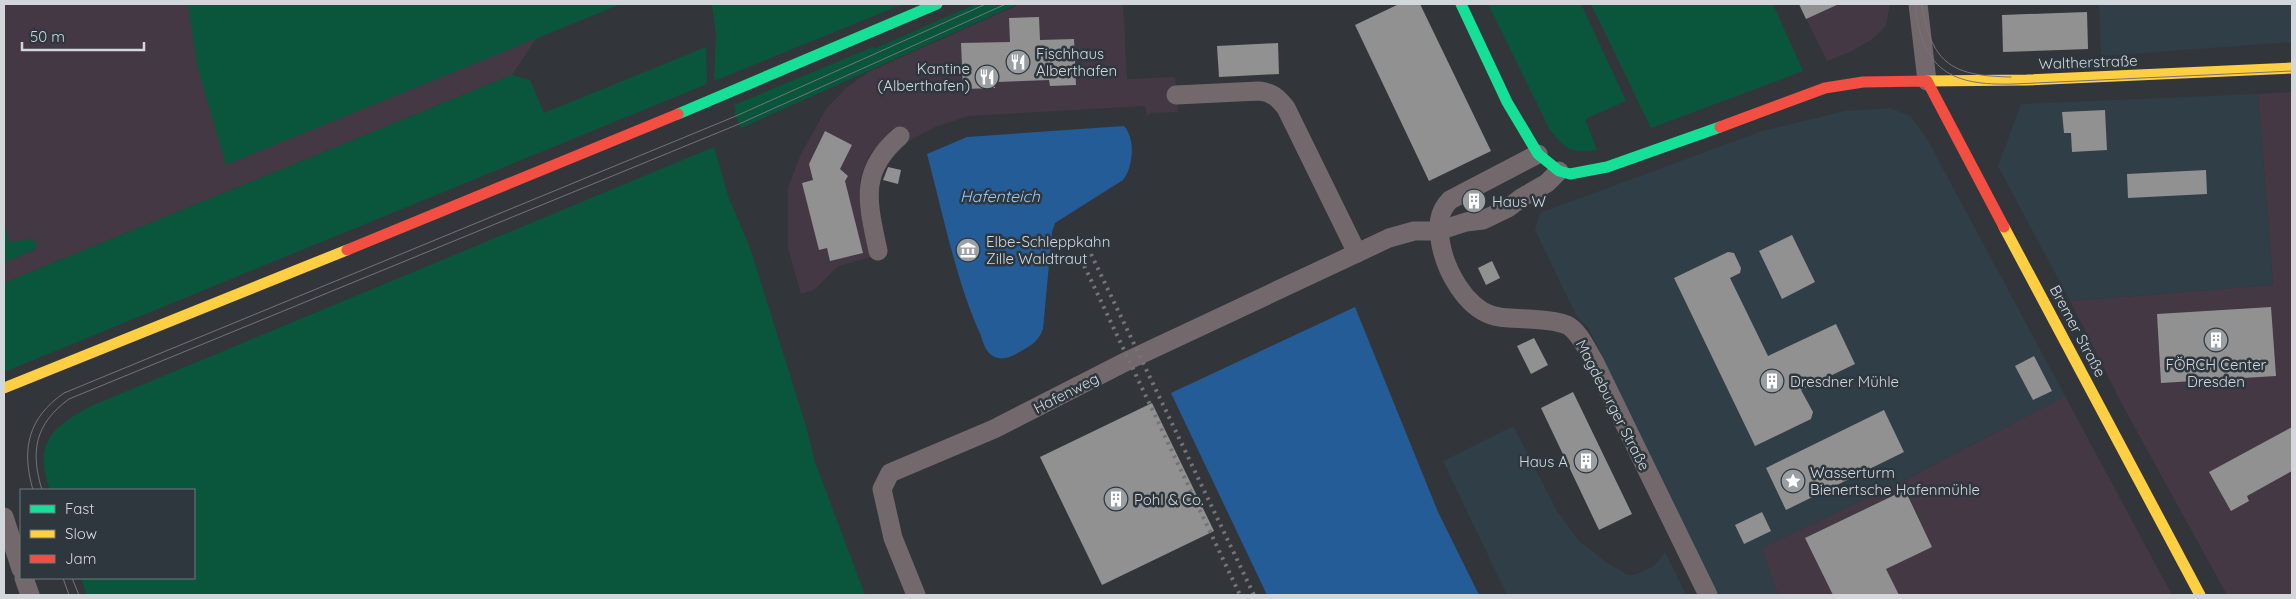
<svg xmlns="http://www.w3.org/2000/svg" width="2296" height="599" font-family="Quicksand,sans-serif">
<style>
.commercial{fill:#433844}
.built{fill:#303e48}
.green{fill:#0a563d}
.water{fill:#245c97}
.building{fill:#929192}
.lines{fill:none;stroke-linecap:round;stroke-linejoin:round}
.street{stroke:#73696d;stroke-width:19}
.fast{stroke:#16e098;stroke-width:11}
.slow{stroke:#ffcf43;stroke-width:11}
.jam{stroke:#f24e42;stroke-width:11}
.tram{stroke:#767276;stroke-width:1}
.rail{stroke:#767276;stroke-width:4;stroke-dasharray:2.5 5;stroke-linecap:butt}
.labels{text-anchor:middle;dominant-baseline:central;stroke-width:5;stroke-linejoin:round;paint-order:stroke}
.poi-label{font-size:15px;fill:#d2d7dc;stroke:#2e373d;text-anchor:start}
.street-label{font-size:15px;fill:#d2d7dc;stroke:#2e373d}
.water-label{font-size:16px;font-style:italic;fill:#99c8fd;stroke:#2e373d}
</style>
<rect width="100%" height="100%" fill="#32363a"/>
<!-- commercial -->
<g class="commercial">
<path d="M4 4H559L512 75 4 283V263L37 248 33 239 9 243 4 222Z"/>
<path d="M1020 4H1123L1127 79 1175 77 1178 112 1150 113 1147 117 1145 106 969 116 935 127 903 144 893 128 870 154 860 178V205L872 257 838 266 814 290 801 294 788 248V188L801 154 826 109 845 89 868 72Z"/>
<path d="M1799 4H1890L1886 26 1871 40 1850 52 1827 61Z"/>
<path d="M2292 92V595H2227L2123 406 2070 301 2273 285 2258 94Z"/>
<path d="M2065 396 2172 595H1778L1761 548 1903 481Z"/>
</g>
<!-- built -->
<g class="built">
<path d="M2099 4H2292V42L2101 56Z"/>
<path d="M2258 94 2273 285 2070 301 1998 166 2021 104Z"/>
<path d="M1890 108 1910 116 1926 137 2065 396 1903 481 1762 548 1778 595H1716L1588 327 1577 317 1535 230 1540 213 1762 131 1845 111Z"/>
<path d="M1513 426 1557 511 1579 541 1606 562 1628 575H1634L1654 566 1665 552 1686 595H1507L1443 461Z"/>
</g>
<!-- green -->
<g class="green">
<path d="M188 4H621L226 165 197 65Z"/>
<path d="M712 4H903L714 81 716 35Z"/>
<path d="M976 4H1018L741 128 734 112 736 111 734 105 873 47 874 49Z"/>
<path d="M1488 4H1581L1626 101 1585 119 1597 150C1571 154 1567 150 1550 130Z"/>
<path d="M1591 4H1773L1803 71 1651 128Z"/>
<path d="M706 47 707 84 4 372V283L512 75 530 80 544 113Z"/>
<path d="M714 147 729 199 749 245 805 423 815 462 865 595H87L81 578H194V490H50C33 443 52 427 91 406Z"/>
<path d="M4 222 9 242 33 239 37 248 4 263Z"/>
</g>
<!-- water -->
<g class="water">
<path d="M1124 126C1136 139 1133 168 1123 180L1055 223 1052 232 1043 329C1038 343 1028 347 1016 354 1007 359 997 361 989 353 983 347 982 336 978 329 955 276 942 210 927 154L967 137Z"/>
<path d="M1355 307 1438 512 1479 595H1267L1171 393Z"/>
</g>
<!-- building -->
<g class="building">
<path d="M1399 4H1420L1491 151 1429 181 1355 25Z"/>
<path d="M1799 4H1839L1806 19Z"/>
<path d="M2087 12 2088 49 2003 52 2002 15Z"/>
<path d="M1039 17 1040 40 1074 39 1076 85 1050 86 1049 80 995 82V88L963 89 961 43 1010 42 1009 18Z"/>
<path d="M1278 43 1279 74 1219 77 1217 46Z"/>
<path d="M2105 110 2107 150 2072 152 2071 133H2064L2062 112Z"/>
<path d="M825 131 852 145 840 169 848 176 845 181 863 253 830 261 827 248 819 250 802 183 813 180 809 164Z"/>
<path d="M888 167 901 170 898 184 883 180Z"/>
<path d="M2206 170 2207 194 2128 198 2127 174Z"/>
<path d="M1792 235 1815 282 1782 299 1759 251Z"/>
<path d="M1728 252 1734 253 1741 268 1740 273 1730 278 1768 356 1836 324 1855 364 1801 390 1813 412 1811 419 1755 446 1674 278Z"/>
<path d="M1492 261 1500 278 1486 285 1478 268Z"/>
<path d="M2271 307 2276 376 2161 383 2157 314Z"/>
<path d="M1534 338 1548 365 1531 374 1517 346Z"/>
<path d="M2034 356 2052 391 2033 400 2015 366Z"/>
<path d="M1573 392 1632 514 1599 530 1541 408Z"/>
<path d="M1152 403 1214 531 1102 585 1040 457Z"/>
<path d="M1884 410 1904 452 1786 510 1766 468Z"/>
<path d="M2292 427V471L2247 496 2249 501 2231 511 2209 472Z"/>
<path d="M1905 490 1932 547 1886 569 1899 595H1833L1805 538Z"/>
<path d="M1762 512 1771 531 1744 544 1735 525Z"/>
</g>
<g class="lines">
<!-- street -->
<g class="street">
<path d="M1918 4 1927 81"/>
<path d="M1176 95 1259 91C1272 92 1278 98 1286 108L1357 253"/>
<path d="M1538 154 1450 200C1437 213 1438 227 1441 245 1446 271 1465 306 1491 315 1502 319 1517 318 1529 319 1541 320 1555 320 1567 325 1579 331 1587 350 1594 361L1708 595"/>
<path d="M878 251C868 203 858 172 900 136"/>
<path d="M4 517 21 569"/>
<path d="M24 578 30 595"/>
<path d="M916 595 893 538 882 489 890 473 994 429 1129 360 1389 238 1414 231H1438L1466 222 1483 220 1508 208 1521 198 1547 183 1559 171"/>
</g>
<!-- fast -->
<g class="fast">
<path d="M1461 4 1507 102 1538 154 1559 171 1570 174 1607 167 1720 127"/>
<path d="M678 114 937 4"/>
</g>
<!-- slow -->
<g class="slow">
<path d="M1927 81 2027 80 2292 68"/>
<path d="M2004 227 2200 595"/>
<path d="M4 388 347 250"/>
</g>
<!-- jam -->
<g class="jam">
<path d="M1720 127 1825 88 1863 82 1927 81 2004 227"/>
<path d="M347 250 678 114"/>
</g>
<!-- tram -->
<g class="tram">
<path d="M1915 4C1922 70 1950 86 2014 84L2292 71"/>
<path d="M1922 6C1932 65 1953 76 2011 77"/>
<path d="M33 490C21 449 28 418 64 393L736 116 986 4"/>
<path d="M42 490C30 451 35 424 69 399L739 124 1006 4"/>
<path d="M63 578 69 595"/>
<path d="M72 578 79 595"/>
</g>
<!-- rail -->
<g class="rail">
<path d="M1091 254 1254 595"/>
<path d="M1081 259 1240 595"/>
</g>
</g>
<!-- icons -->
<defs>
<g id="restaurant-disc" transform="scale(1.25)"><circle r="9.5" fill="#9a9fa3" stroke="#2e373d"/><path d="M-5-6h1v4h1v-4h1v4h1v-4h1v5L-1.5 .5V6h-2V.5L-5-1ZM5-6V6H3V1.5H1.5Q1.5-4 5-6Z" fill="#fff"/></g>
<g id="building-disc" transform="scale(1.25)"><circle r="9.5" fill="#9a9fa3" stroke="#2e373d"/><path d="M-4-6H4V6H1V3H-1V6H-4ZM-2.5-4.3h1.7v1.8h-1.7ZM.8-4.3h1.7v1.8H.8ZM-2.5-1h1.7V.8h-1.7ZM.8-1h1.7V.8H.8Z" fill="#fff"/></g>
<g id="museum-disc" transform="scale(1.25)"><circle r="9.5" fill="#9a9fa3" stroke="#2e373d"/><path d="M0-6L6-3V-2H-6V-3ZM-5-1h2V3h-2ZM-1-1h2V3h-2ZM3-1h2V3H3ZM-6 4H6V6H-6Z" fill="#fff"/></g>
<g id="sight-disc" transform="scale(1.25)"><circle r="9.5" fill="#9a9fa3" stroke="#2e373d"/><path d="M0-6L1.8-2.2L6-1.7L2.9 1.2L3.7 5.4L0 3.3L-3.7 5.4L-2.9 1.2L-6-1.7L-1.8-2.2Z" fill="#fff"/></g>
</defs>
<g fill-rule="evenodd">
<use href="#restaurant-disc" x="1018" y="62"/>
<use href="#restaurant-disc" x="987" y="77"/>
<use href="#building-disc" x="1474" y="201"/>
<use href="#museum-disc" x="968" y="250"/>
<use href="#building-disc" x="2216" y="340"/>
<use href="#building-disc" x="1772" y="381"/>
<use href="#building-disc" x="1586" y="461"/>
<use href="#sight-disc" x="1793" y="481"/>
<use href="#building-disc" x="1116" y="499"/>
</g>
<g class="labels">
<!-- poi labels -->
<g class="poi-label">
<text x="1036" y="53">Fischhaus<tspan x="1036" dy="17">Alberthafen</tspan></text>
<text x="970" y="68" text-anchor="end">Kantine<tspan x="970" dy="17">(Alberthafen)</tspan></text>
<text x="1492" y="201">Haus W</text>
<text x="986" y="241">Elbe-Schleppkahn<tspan x="986" dy="17">Zille Waldtraut</tspan></text>
<text x="2216" y="364" text-anchor="middle">FÖRCH Center<tspan x="2216" dy="17">Dresden</tspan></text>
<text x="1790" y="381">Dresdner Mühle</text>
<text x="1568" y="461" text-anchor="end">Haus A</text>
<text x="1810" y="472">Wasserturm<tspan x="1810" dy="17">Bienertsche Hafenmühle</tspan></text>
<text x="1134" y="499">Pohl &amp; Co.</text>
</g>
<!-- street labels -->
<g class="street-label">
<text transform="translate(2088 62) rotate(-2)">Waltherstraße</text>
<text transform="translate(2078 331) rotate(62)">Bremer Straße</text>
<text transform="translate(1066 393) rotate(-27)">Hafenweg</text>
<text transform="translate(1613 405) rotate(63)">Magdeburger Straße</text>
</g>
<!-- water labels -->
<g class="water-label">
<text x="1000" y="196">Hafenteich</text>
</g>
</g>
<!-- border -->
<rect width="2296" height="599" fill="none" stroke="#d2d7dc" stroke-width="10"/>
<!-- legend -->
<rect x="20" y="489" width="175" height="90" fill="#2e373d" stroke="#70777d"/>
<rect x="30" y="505" width="25" height="8" fill="#16e098" stroke="#70777d"/>
<text x="65" y="514" font-size="15" fill="#d2d7dc">Fast</text>
<rect x="30" y="530" width="25" height="8" fill="#ffcf43" stroke="#70777d"/>
<text x="65" y="539" font-size="15" fill="#d2d7dc">Slow</text>
<rect x="30" y="555" width="25" height="8" fill="#f24e42" stroke="#70777d"/>
<text x="65" y="564" font-size="15" fill="#d2d7dc">Jam</text>
<!-- scale -->
<path d="M22 42v8h122v-8" fill="none" stroke="#d2d7dc" stroke-width="2.5"/>
<text x="30" y="42" font-size="15" fill="#d2d7dc" stroke="#2e373d" stroke-width="4" paint-order="stroke">50 m</text>
</svg>
